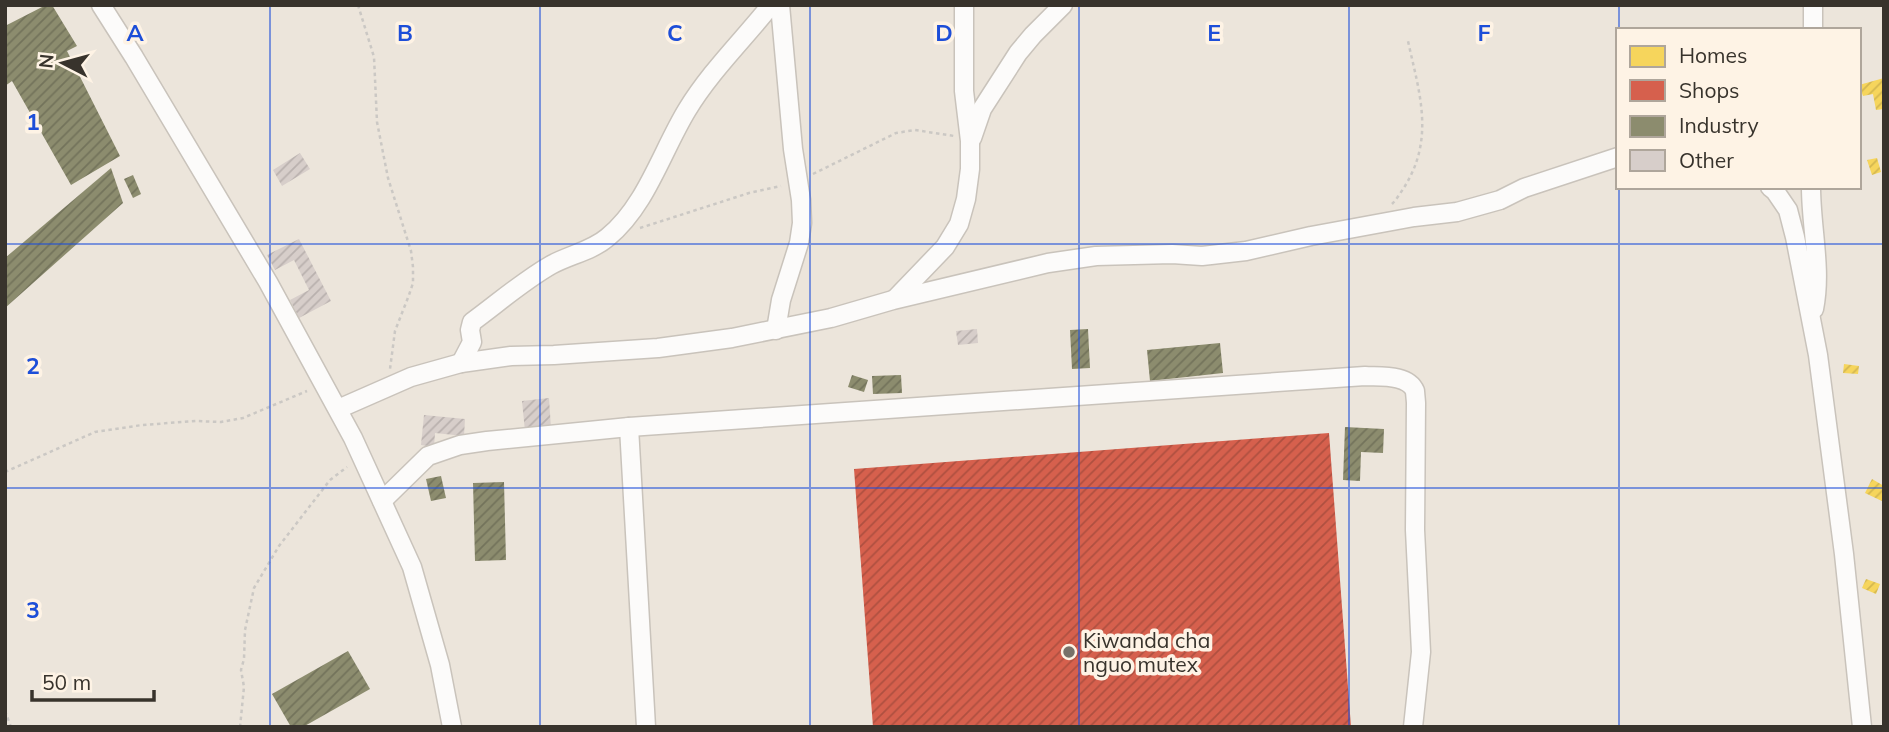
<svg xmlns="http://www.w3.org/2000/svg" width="1889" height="732" font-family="Mulish,sans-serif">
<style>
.homes{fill:url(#homes-hatch)}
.shops{fill:url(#shops-hatch)}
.industry{fill:url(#industry-hatch)}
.building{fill:url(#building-hatch)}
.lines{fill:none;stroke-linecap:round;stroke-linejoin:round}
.minor-casing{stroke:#c9c3bb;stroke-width:21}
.path{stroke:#cbc8c4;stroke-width:2.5;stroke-dasharray:3.5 3.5;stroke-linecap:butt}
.minor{stroke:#fcfbfa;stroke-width:18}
.grid{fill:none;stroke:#1d4ed8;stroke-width:2;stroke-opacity:0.55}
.poi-dot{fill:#777169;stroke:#fef3e5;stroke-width:2.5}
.labels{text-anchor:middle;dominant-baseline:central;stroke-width:7;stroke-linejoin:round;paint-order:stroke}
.poi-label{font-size:21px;fill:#38332c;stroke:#fef3e5;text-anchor:start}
.grid-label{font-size:23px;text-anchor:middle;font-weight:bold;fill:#1d4ed8;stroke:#fef3e5;stroke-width:7;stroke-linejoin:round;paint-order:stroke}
</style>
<defs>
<pattern id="homes-hatch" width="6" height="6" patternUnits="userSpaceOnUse" patternTransform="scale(1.75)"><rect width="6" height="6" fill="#f6d55c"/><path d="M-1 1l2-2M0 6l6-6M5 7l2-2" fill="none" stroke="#d4b750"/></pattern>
<pattern id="shops-hatch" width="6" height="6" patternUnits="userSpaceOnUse" patternTransform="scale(1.75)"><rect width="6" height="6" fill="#d6604d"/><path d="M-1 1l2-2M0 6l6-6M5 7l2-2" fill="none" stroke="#af5040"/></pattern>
<pattern id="industry-hatch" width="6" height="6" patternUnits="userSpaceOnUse" patternTransform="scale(1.75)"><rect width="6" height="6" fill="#8c8c6e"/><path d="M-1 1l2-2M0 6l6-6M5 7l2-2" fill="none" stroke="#73735b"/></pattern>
<pattern id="building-hatch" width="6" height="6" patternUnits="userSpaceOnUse" patternTransform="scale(1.75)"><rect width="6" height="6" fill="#d7ceca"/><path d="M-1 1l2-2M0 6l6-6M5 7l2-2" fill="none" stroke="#b9b1ae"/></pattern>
</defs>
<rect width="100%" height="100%" fill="#ece5db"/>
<!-- homes -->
<g class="homes">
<path d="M1884 78V109L1876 110 1873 94 1863 96 1859 85Z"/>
<path d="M1877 158 1881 172 1872 175 1867 160Z"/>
<path d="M1844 364 1859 366 1858 374 1843 373Z"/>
<path d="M1872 479 1884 486V502L1865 493Z"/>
<path d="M1866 579 1880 584 1876 594 1862 588Z"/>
</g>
<!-- shops -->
<path class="shops" d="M1329 433 1351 727H873L854 469Z"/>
<!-- industry -->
<g class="industry">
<path d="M46 5H52L77 46 67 51 120 156 71 185 12 81 5 86V26Z"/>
<path d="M111 168 123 203 5 308V258Z"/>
<path d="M133 175 141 194 133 198 124 179Z"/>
<path d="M1088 329 1090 368 1072 369 1070 330Z"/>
<path d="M1220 343 1223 373 1150 381 1147 350Z"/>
<path d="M852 375 868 380 864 392 848 387Z"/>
<path d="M901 375 902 393 873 394 872 376Z"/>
<path d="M1345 427 1384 429 1383 453 1361 452 1360 481 1343 480Z"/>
<path d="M441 476 446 498 431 501 426 479Z"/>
<path d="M504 482 506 560 475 561 473 483Z"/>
<path d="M348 651 370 689 303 727H291L272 694Z"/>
</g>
<!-- building -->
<g class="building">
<path d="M300 153 310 169 282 186 273 170Z"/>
<path d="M299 239 331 301 299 318 290 300 309 290 294 260 275 270 267 255Z"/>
<path d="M977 329 978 343 958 345 956 331Z"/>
<path d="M549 398 551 429 525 431 522 401Z"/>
<path d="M424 415 465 419 464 436 435 433 434 447 421 445Z"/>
</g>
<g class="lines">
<!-- minor casing -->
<g class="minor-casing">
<g id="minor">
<path d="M101 5 134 57 268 282 353 438 412 567 440 665 452 727"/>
<path d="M1813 30V5"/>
<path d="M972 138 982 109 1018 53 1033 35 1063 5"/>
<path d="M1770 187 1775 191 1788 210 1795 237 1818 355 1844 554 1862 727"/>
<path d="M1811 187C1811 228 1822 269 1814 309"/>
<path d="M896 298 945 247 959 224 966 199 970 169V141L964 91V5"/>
<path d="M776 330 781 300 799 243 802 223 801 200 793 149 780 5"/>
<path d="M461 363 472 342 470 330 472 322C498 303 523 281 551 265 569 255 592 251 608 237 646 206 662 151 687 110 710 72 743 40 771 5"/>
<path d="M338 409 411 377 461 363 511 356 554 355 658 348 732 338 831 318 893 300 1048 263 1096 256 1172 254 1202 256 1246 251 1311 236 1414 217 1457 212 1500 200 1524 188 1618 157"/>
<path d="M629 427 646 727"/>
<path d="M382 501 428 456 460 445 487 441 629 427 1365 376C1380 377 1408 374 1415 391 1415 392 1416 402 1416 403L1415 530 1421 652 1413 727"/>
</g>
</g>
<!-- path -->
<g class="path">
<path d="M358 5 374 57 377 122 388 178 411 251 413 267V283L409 295 395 331 390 369"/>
<path d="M813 174 896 133 915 130 954 136"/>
<path d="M1392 204C1397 199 1401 192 1405 186 1435 137 1419 92 1408 41"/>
<path d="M640 228 749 193 781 186"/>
<path d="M5 472 95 432 142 425 196 421 221 422 243 418 307 391"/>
<path d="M5 711 11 727"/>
<path d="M240 727 244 687 241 670 244 659 245 630 254 588 279 546 330 480 347 467"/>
</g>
<!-- minor -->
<use href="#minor" class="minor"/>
</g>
<!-- grid -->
<path class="grid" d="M270 5V727M540 5V727M810 5V727M1079 5V727M1349 5V727M1619 5V30M1619 187V727M5 244H1884M5 488H1884"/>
<!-- markers -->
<circle class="poi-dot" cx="1069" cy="652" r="7"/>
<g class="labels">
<!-- poi labels -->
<g class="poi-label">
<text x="1083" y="640">Kiwanda cha<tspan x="1083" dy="24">nguo mutex</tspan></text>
</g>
</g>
<g class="grid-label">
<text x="135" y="41">A</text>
<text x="405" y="41">B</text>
<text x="675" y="41">C</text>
<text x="944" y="41">D</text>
<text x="1214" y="41">E</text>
<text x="1484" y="41">F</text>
<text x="33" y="130">1</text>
<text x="33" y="374">2</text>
<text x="33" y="618">3</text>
</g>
<!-- border -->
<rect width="1889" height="732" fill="none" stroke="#38332c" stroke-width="14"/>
<!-- legend -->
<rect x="1616" y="28" width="245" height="161" fill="#fef3e5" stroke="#afa69b" stroke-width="2"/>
<rect x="1630" y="46" width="35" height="21" fill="#f6d55c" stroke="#afa69b" stroke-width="2"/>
<text x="1679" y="63" font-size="21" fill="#38332c">Homes</text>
<rect x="1630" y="80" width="35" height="21" fill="#d6604d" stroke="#afa69b" stroke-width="2"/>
<text x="1679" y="98" font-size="21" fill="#38332c">Shops</text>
<rect x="1630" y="116" width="35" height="21" fill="#8c8c6e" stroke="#afa69b" stroke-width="2"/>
<text x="1679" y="133" font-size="21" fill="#38332c">Industry</text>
<rect x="1630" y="150" width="35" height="21" fill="#d7ceca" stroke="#afa69b" stroke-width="2"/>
<text x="1679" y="168" font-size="21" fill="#38332c">Other</text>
<!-- north arrow -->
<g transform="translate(63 63) rotate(276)" stroke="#fef3e5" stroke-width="5" paint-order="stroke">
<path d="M0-5L12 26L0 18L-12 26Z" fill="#38332c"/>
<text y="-10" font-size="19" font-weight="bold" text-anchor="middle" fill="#38332c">N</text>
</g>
<!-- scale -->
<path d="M32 690v10h122v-10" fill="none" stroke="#38332c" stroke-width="3.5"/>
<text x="42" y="690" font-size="21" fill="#38332c" stroke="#fef3e5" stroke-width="5" paint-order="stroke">50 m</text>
</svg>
